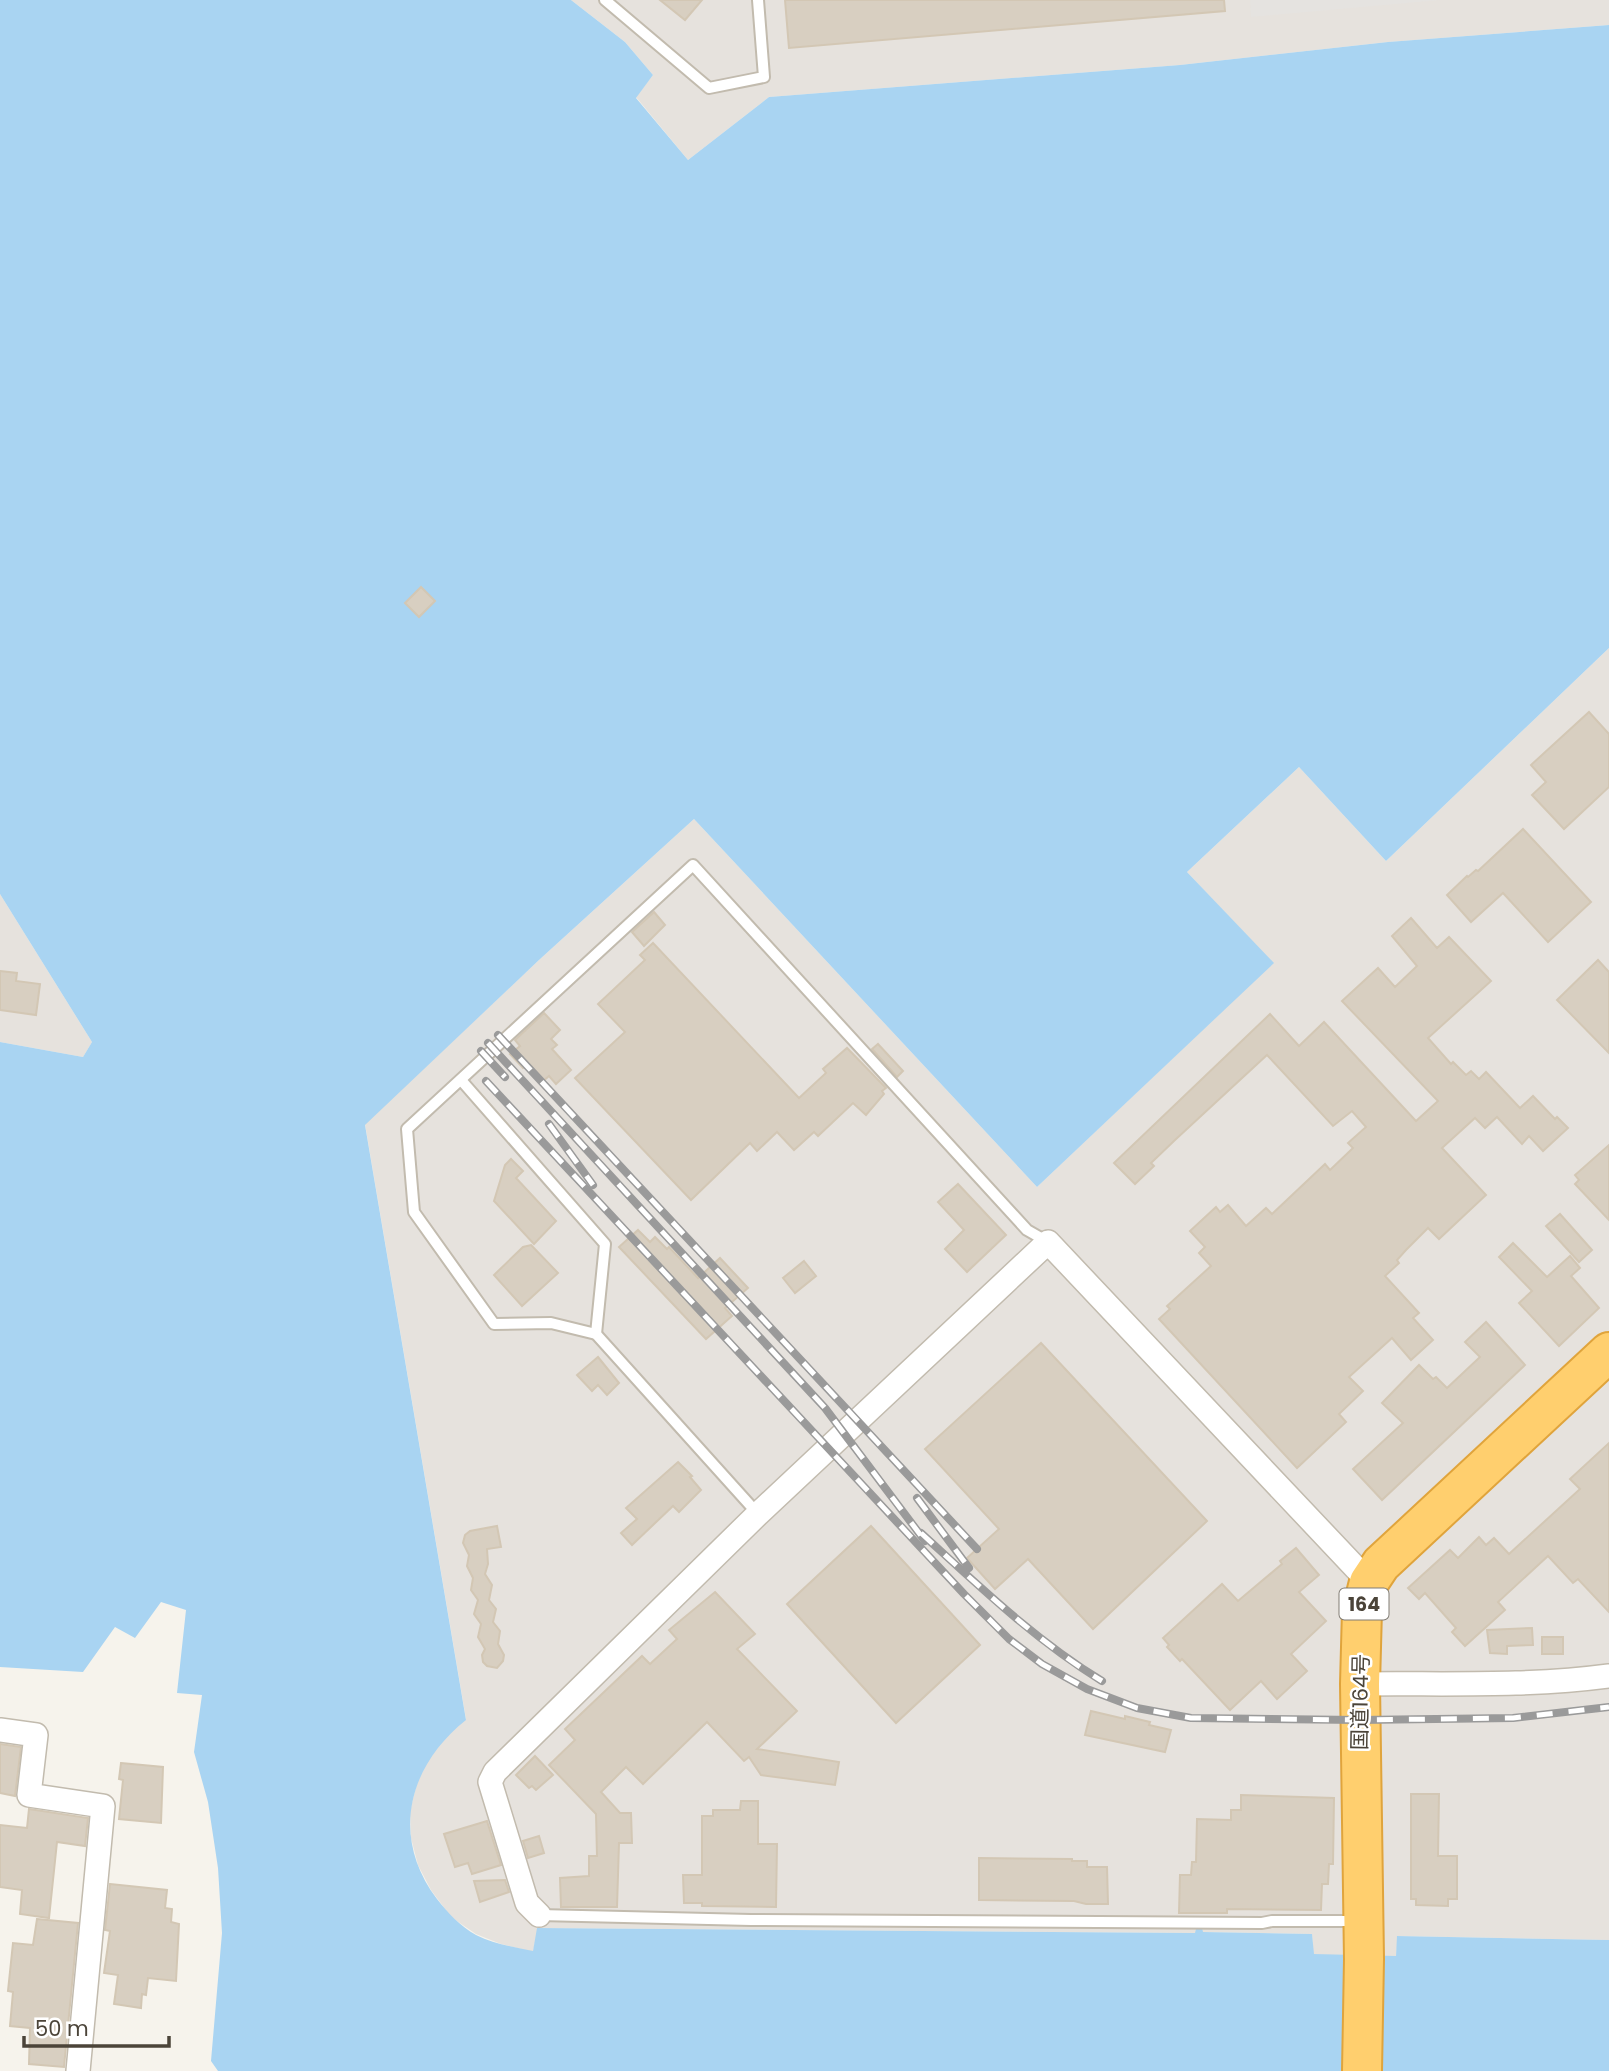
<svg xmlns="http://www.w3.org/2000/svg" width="1609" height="2071" font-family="Poppins,'Noto Sans JP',sans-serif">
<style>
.industrial{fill:#e6e2dd}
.parking{fill:#e5e3e0}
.water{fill:#a9d4f2}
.building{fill:#d8cfc1;stroke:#d3c7b4;stroke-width:2}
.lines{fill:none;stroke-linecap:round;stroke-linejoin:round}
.lane-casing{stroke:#c2bbae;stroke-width:14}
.street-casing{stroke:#c2bbae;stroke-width:26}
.highway-casing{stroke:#e0a43c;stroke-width:42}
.lane{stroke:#fff;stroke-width:10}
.street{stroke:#fff;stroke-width:23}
.highway{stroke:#ffcf6e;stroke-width:38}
.rail-casing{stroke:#9a9a9a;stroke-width:8}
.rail{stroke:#fff;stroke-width:5;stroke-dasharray:16;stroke-linecap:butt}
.labels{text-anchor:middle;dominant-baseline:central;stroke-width:5;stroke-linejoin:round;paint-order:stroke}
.shield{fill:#fff;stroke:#817c74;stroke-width:2}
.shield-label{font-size:19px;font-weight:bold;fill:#4b4439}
.street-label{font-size:21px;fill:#4b4439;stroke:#fff}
</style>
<rect width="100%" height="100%" fill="#f6f3ec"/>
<!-- industrial -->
<g class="industrial">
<path d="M571 0H1609V25L1388 42 1180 65 769 97 688 160 636 97 653 75 625 42Z"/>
<path d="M1609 648V1940L1398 1936 1396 1956H1334L1313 1954 1312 1934 1202 1932V1929L1196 1933 538 1928 533 1952 501 1944 476 1934 451 1917 431 1890 418 1865 411 1838 410 1811 417 1783 429 1758 449 1733 466 1719 365 1124 539 960 694 819 1037 1187 1273 963 1187 872 1299 767 1386 861Z"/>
<path d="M0 894 92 1042 83 1057 0 1042Z"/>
</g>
<!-- parking -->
<path class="parking" d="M1250 0H1440L1251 17Z"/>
<!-- water -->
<path class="water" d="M0 0H571L625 42 653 75 636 98 688 160 769 97 1180 65 1388 42 1609 25V648L1386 861 1299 767 1187 872 1274 963 1037 1187 694 819 539 960 365 1125 466 1720C408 1766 390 1837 437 1899 448 1913 460 1926 476 1935 494 1944 514 1947 533 1951L537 1928 1195 1933 1196 1929 1202 1928 1203 1932 1312 1934 1314 1954 1396 1956 1397 1936 1609 1940V2071H218L211 2061 222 1933 218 1868 208 1802 194 1752 202 1695 177 1693 186 1610 161 1602 135 1638 115 1627 83 1672 0 1667V1042L83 1057 92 1042 0 894Z"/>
<!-- building -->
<g class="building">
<path d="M660 0H702L685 20Z"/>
<path d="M785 0H1224L1225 11 789 48Z"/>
<path d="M421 587 435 601 419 617 405 603Z"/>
<path d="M1589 712 1609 734V787L1564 829 1532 795 1546 782 1531 765Z"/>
<path d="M1523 829 1591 902 1548 942 1503 893 1471 922 1447 895 1467 876 1468 877 1476 870 1478 871Z"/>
<path d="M654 912 665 925 644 946 632 932Z"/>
<path d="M1411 918 1437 948 1449 937 1491 981 1428 1038 1451 1064 1453 1062 1466 1075 1471 1071 1479 1079 1486 1072 1520 1108 1533 1096 1555 1119 1557 1117 1568 1128 1543 1151 1529 1136 1522 1144 1497 1117 1485 1128 1475 1118 1442 1148 1486 1195 1439 1239 1428 1228 1406 1250 1397 1260 1399 1263 1385 1276 1419 1313 1413 1318 1433 1340 1411 1360 1392 1338 1349 1377 1363 1391 1339 1414 1346 1422 1297 1468 1159 1319 1170 1309 1167 1306 1211 1266 1199 1253 1205 1247 1190 1231 1216 1207 1220 1212 1228 1205 1246 1226 1266 1208 1272 1214 1325 1164 1330 1170 1353 1148 1348 1143 1366 1127 1352 1111 1333 1126 1267 1055 1175 1140 1151 1163 1154 1166 1135 1184 1114 1163 1270 1014 1299 1046 1324 1022 1416 1121 1438 1101 1342 1001 1378 968 1395 987 1417 966 1392 936Z"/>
<path d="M653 943 799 1098 826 1073 823 1069 847 1048 886 1088 882 1091 884 1094 866 1115 853 1103 818 1136 814 1132 794 1150 777 1132 757 1151 750 1143 691 1200 575 1078 625 1032 598 1004 645 960 640 955Z"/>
<path d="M1598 960 1609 972V1053L1557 1000Z"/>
<path d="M0 971 17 973 16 981 40 984 36 1015 0 1010Z"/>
<path d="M544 1013 560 1030 551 1039 557 1045 552 1049 571 1070 556 1084 549 1076 542 1082 527 1065 523 1068 510 1054 520 1046 515 1040Z"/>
<path d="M878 1044 903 1071 897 1077 872 1049Z"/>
<path d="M1609 1145V1220L1575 1184 1579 1180 1575 1175Z"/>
<path d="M511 1159 523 1171 516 1178 556 1221 534 1244 494 1201 505 1165Z"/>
<path d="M958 1184 1006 1235 967 1272 945 1249 964 1230 938 1202Z"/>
<path d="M1560 1214 1592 1250 1579 1262 1546 1226Z"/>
<path d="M638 1230 650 1242 655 1237 667 1249 669 1247 698 1278 720 1258 748 1288 725 1308 732 1316 706 1339 619 1247Z"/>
<path d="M1513 1243 1547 1277 1570 1256 1580 1268 1571 1276 1599 1308 1559 1346 1519 1303 1532 1291 1499 1257Z"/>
<path d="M531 1245 558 1273 522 1306 494 1275 523 1247Z"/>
<path d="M804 1261 816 1276 795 1293 783 1278Z"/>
<path d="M1486 1322 1525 1365 1382 1500 1353 1469 1403 1423 1382 1403 1419 1365 1433 1379 1436 1377 1447 1388 1480 1357 1465 1342Z"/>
<path d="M1041 1343 1207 1521 1093 1629 1028 1559 995 1589 967 1558 999 1529 925 1449Z"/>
<path d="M598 1357 619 1383 607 1395 598 1385 592 1391 577 1375Z"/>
<path d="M1609 1443V1612L1578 1579 1573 1583 1548 1556 1498 1602 1505 1610 1465 1646 1452 1632 1456 1628 1425 1593 1419 1599 1408 1588 1450 1550 1458 1558 1479 1537 1486 1545 1494 1538 1509 1554 1580 1489 1570 1479Z"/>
<path d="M678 1462 692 1476 690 1477 701 1490 679 1512 673 1506 632 1545 621 1533 637 1519 626 1508Z"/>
<path d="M497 1526 501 1547 487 1549 488 1564 485 1574 492 1585 489 1600 496 1609 493 1622 500 1631 498 1644 504 1655 503 1661 497 1668 487 1666 483 1662 482 1655 485 1649 478 1637 481 1624 474 1614 478 1600 471 1590 473 1578 467 1566 469 1555 463 1543 465 1535 470 1531Z"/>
<path d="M871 1526 980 1645 896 1723 787 1604Z"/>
<path d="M1296 1548 1319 1575 1299 1592 1326 1621 1291 1654 1307 1671 1277 1699 1261 1681 1230 1710 1182 1659 1180 1661 1167 1647 1169 1645 1163 1638 1222 1584 1238 1601 1282 1564 1280 1561Z"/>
<path d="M715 1592 755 1634 737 1649 797 1711 757 1749 839 1762 835 1785 761 1775 749 1757 744 1761 707 1722 643 1784 626 1767 601 1792 620 1813H631L632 1843H619L617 1907H561L560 1878 589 1876V1856H597L596 1814 549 1765 575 1740 565 1729 642 1656 650 1664 677 1639 669 1630Z"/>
<path d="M1532 1628 1533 1645 1507 1646V1654L1490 1653 1487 1630Z"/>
<rect x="1542" y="1637" width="21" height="17"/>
<path d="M1091 1711 1125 1719V1716L1150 1722 1149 1725 1171 1730 1165 1752 1085 1735Z"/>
<path d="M0 1744 21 1747 15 1796 0 1793Z"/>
<path d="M535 1756 553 1775 536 1790 532 1786 529 1788 516 1775Z"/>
<path d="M121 1763 163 1767 161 1823 119 1819 123 1780 119 1779Z"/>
<path d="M1411 1794H1439L1438 1856H1457V1899H1448V1906L1416 1905V1899H1411Z"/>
<path d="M1241 1795 1334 1798 1333 1864H1329L1328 1884H1322L1321 1910 1227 1909V1913H1179L1180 1875H1191L1192 1862H1196L1197 1819 1231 1820V1810H1241Z"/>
<path d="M741 1801H758V1844H777L776 1907 702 1906V1903H684L683 1875H702V1816H713V1810H740Z"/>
<path d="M29 1809 88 1818 85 1846 57 1842 49 1918 20 1914 22 1890 0 1887V1825L27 1828Z"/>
<path d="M487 1821 501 1865 472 1874 468 1863 455 1867 444 1834Z"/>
<path d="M539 1836 544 1853 528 1858 523 1841Z"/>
<path d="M979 1858 1072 1859V1861H1087V1867H1107L1108 1904H1086L1074 1901 979 1900Z"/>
<path d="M505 1880 509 1892 480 1902 474 1881Z"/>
<path d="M110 1884 167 1890 165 1908 172 1909 171 1922 179 1924 176 1981 148 1978 146 1995 142 1994 141 2008 114 2004 118 1975 104 1973 110 1931 105 1930Z"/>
<path d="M37 1919 78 1923 64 2067 29 2064 30 2028 10 2026 13 1992 8 1991 13 1943 33 1945Z"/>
</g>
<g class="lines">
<!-- lane casing -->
<g class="lane-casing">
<g id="lane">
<path d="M605 0 709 88 764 77 758 0"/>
<path d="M461 1080 605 1244 596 1334"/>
<path d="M758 1514 596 1334 551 1323 494 1324 414 1212 407 1129 693 865 1027 1230 1048 1242"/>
<path d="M539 1915 751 1920 1262 1923 1272 1921H1357"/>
</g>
</g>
<!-- street casing -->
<g class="street-casing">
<g id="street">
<path d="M1360 1684C1442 1683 1527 1687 1609 1676"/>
<path d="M0 1730 36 1735 29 1795 103 1806 78 2071"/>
<path d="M539 1915 527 1903 490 1782 495 1772 758 1514 1048 1242 1369 1582"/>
</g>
</g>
<!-- highway casing -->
<g class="highway-casing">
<path id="highway" d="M1362 2071 1364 1959 1360 1684 1362 1610 1369 1582 1381 1564 1609 1352"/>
</g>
<!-- lane -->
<use href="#lane" class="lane"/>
<!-- street -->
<use href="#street" class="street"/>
<!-- highway -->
<use href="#highway" class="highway"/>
<!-- rail casing -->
<g class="rail-casing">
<g id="rail">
<path d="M498 1035 977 1549"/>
<path d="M488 1043 825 1408 925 1541"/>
<path d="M481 1051 505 1077"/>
<path d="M486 1081 964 1594 1009 1639 1042 1664 1087 1689 1137 1708 1191 1718 1359 1720 1513 1718 1609 1707"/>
<path d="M549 1124 593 1185"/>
<path d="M917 1498 969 1568"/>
<path d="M921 1533C979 1586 1035 1640 1102 1681"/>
</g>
</g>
<!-- rail -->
<use href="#rail" class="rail"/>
</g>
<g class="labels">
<!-- shield labels -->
<rect class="shield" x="1339.5" y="1588.5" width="49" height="31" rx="5"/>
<g class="shield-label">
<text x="1364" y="1604">164</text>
</g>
<!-- street labels -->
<g class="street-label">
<text transform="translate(1360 1702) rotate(-89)">国道164号</text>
</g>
</g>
<!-- scale -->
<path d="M24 2036v10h145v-10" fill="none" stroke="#4b4439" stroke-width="3.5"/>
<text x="35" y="2036" font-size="21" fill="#4b4439" stroke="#ffffff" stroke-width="5" paint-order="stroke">50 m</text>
</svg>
